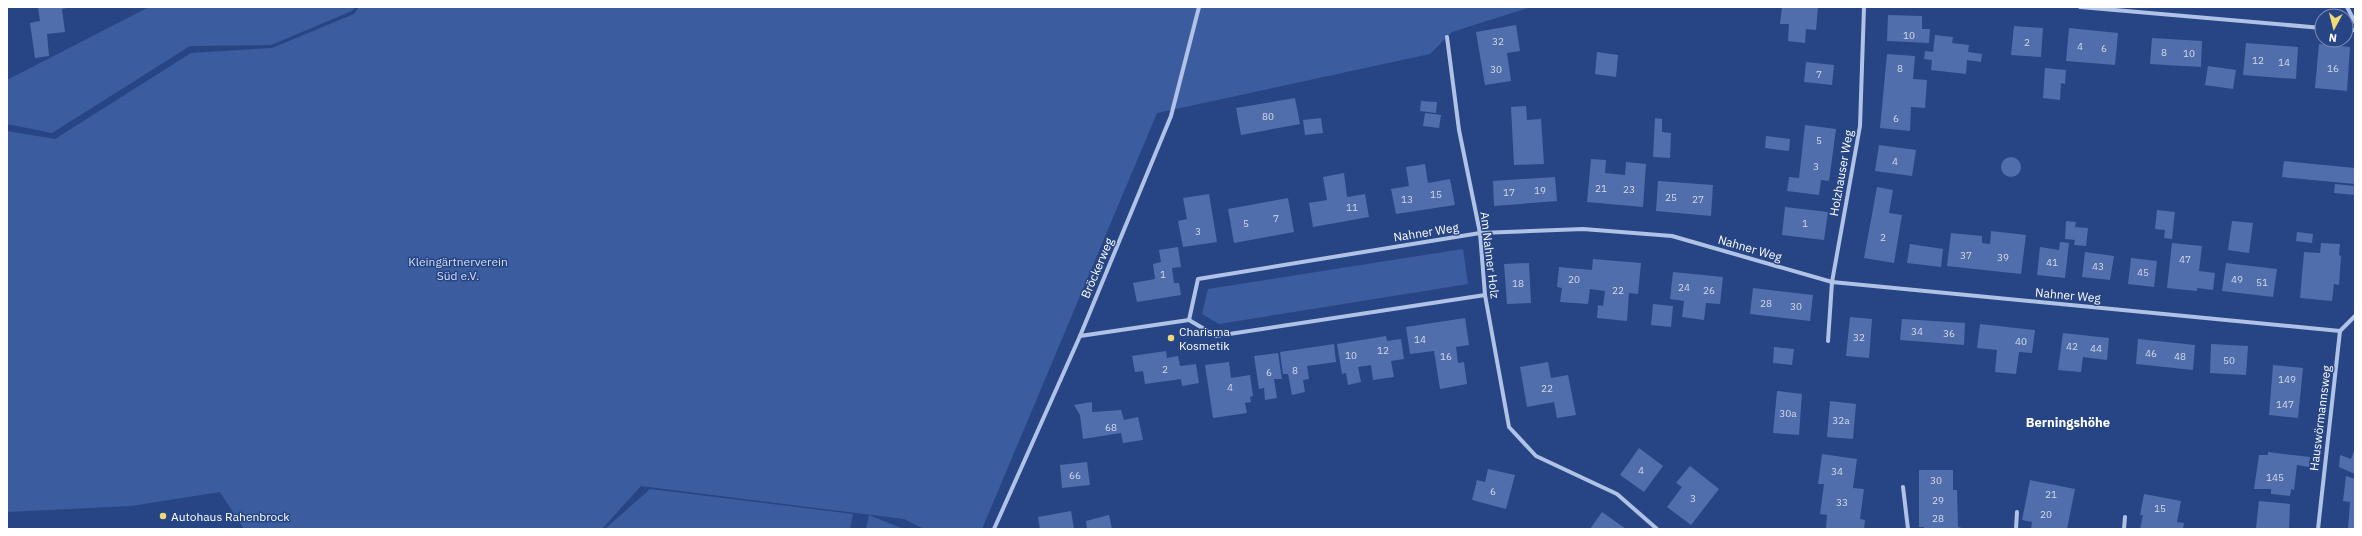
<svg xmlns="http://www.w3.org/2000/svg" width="2362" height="536" font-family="'IBM Plex Sans',sans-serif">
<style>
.green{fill:#3b5da0}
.building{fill:#4f6eab}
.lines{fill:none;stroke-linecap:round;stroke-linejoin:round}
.street{stroke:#b0c3e7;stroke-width:4}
.poi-dot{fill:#f0da76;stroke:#274584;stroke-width:1.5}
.labels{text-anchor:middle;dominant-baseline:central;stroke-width:3;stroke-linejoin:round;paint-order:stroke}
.number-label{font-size:10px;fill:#d3dbea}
.street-label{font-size:12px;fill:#fff;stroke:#274584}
.park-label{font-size:12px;fill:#d4dff6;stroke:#274584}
.poi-label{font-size:12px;fill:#fff;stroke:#274584;text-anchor:start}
.neighbourhood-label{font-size:13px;font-weight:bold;fill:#fff;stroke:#274584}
</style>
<rect width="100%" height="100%" fill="#274584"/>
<!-- green -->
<g class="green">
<path d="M149 7H355L352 11 271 45 190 46 52 133 7 124V80Z"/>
<path d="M359 7H1531L1452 32 1430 54 1157 113 982 529H924L904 519 641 486 602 529H244L220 492 131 506 7 512V131L55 139 191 53 272 48 354 14Z"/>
<path d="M1463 249 1468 284 1219 324 1202 314 1208 289Z"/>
<path d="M650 489 853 514 850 529H605Z"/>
<path d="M869 515 901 528 866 529Z"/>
</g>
<!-- building -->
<g class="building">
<path d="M38 7 67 8 62 9 65 32 47 34 49 56 35 58 30 23 40 21Z"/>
<path d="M1782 7H1818L1816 30 1806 29 1805 43 1788 41 1789 24H1780Z"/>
<path d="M1888 15 1922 16V29H1930L1929 43 1887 41Z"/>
<path d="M1516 25 1520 51 1507 53 1511 81 1485 85 1476 32Z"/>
<path d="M2014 26 2043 28 2041 57 2011 55Z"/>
<path d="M2069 28 2118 33 2115 65 2066 61Z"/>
<path d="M1935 35 1953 37 1952 43 1969 45 1968 52 1982 54 1981 62 1967 60 1966 74 1931 70 1932 60 1924 59 1925 51 1933 52Z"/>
<path d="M2152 38 2202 41 2201 67 2150 64Z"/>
<path d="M2246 43 2298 47 2296 79 2243 75Z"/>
<path d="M2319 44 2350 47 2347 91 2315 88Z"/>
<path d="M1597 52 1618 55 1616 77 1595 74Z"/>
<path d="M1887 54 1915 56 1913 79 1927 80 1925 108 1911 107 1910 131 1880 128Z"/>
<path d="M1806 62 1834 65 1832 85 1804 82Z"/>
<path d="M2208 66 2236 70 2233 89 2205 85Z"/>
<path d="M2045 68 2066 70 2065 84 2061 83 2060 100 2043 98Z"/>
<path d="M1295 98 1300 124 1241 135 1236 108Z"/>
<path d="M1421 101 1437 102 1436 113 1420 111Z"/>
<path d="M1526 106 1527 120 1541 119 1544 164 1514 165 1511 107Z"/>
<path d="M1425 113 1441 115 1439 128 1423 126Z"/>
<path d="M1321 118 1323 133 1305 135 1303 120Z"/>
<path d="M1655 118 1662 119V132L1671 133 1670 158 1653 157Z"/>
<path d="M1805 125 1836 129 1829 181 1821 180 1819 195 1787 191 1789 177 1799 178Z"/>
<path d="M1766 136 1790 139 1789 151 1765 148Z"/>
<path d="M1879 145 1916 150 1912 176 1875 171Z"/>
<circle cx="2011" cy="167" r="10"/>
<path d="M1591 159 1606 160 1605 173 1625 175 1626 162 1646 164 1643 207 1587 202Z"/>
<path d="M2284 161 2355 168V184L2282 177Z"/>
<path d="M1425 164 1428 183 1450 179 1455 205 1396 214 1391 189 1409 186 1406 167Z"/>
<path d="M1344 173 1347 197 1365 194 1369 217 1313 227 1309 203 1327 200 1323 177Z"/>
<path d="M1555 177 1557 201 1494 206 1493 181Z"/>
<path d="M1658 181 1713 185 1711 216 1656 211Z"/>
<path d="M2335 184 2355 186V195L2334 193Z"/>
<path d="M1877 187 1893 190 1889 213 1902 215 1894 263 1864 258Z"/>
<path d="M1209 194 1217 242 1183 247 1178 221 1187 219 1183 198Z"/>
<path d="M1288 198 1294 232 1234 243 1228 209Z"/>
<path d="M1785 207 1828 212 1824 240 1782 235Z"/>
<path d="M2157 210 2175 212 2172 239 2164 238 2165 230 2155 229Z"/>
<path d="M2066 221 2076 222 2075 227 2088 228 2086 246 2074 245 2075 240 2065 239Z"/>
<path d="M2232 221 2253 223 2249 253 2228 250Z"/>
<path d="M1991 231 2026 235 2021 274 1947 266 1951 233 1982 236V243L1990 244Z"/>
<path d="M2297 232 2313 234 2312 243 2296 241Z"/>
<path d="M2060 242 2069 243 2065 278 2037 275 2040 247 2059 250Z"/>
<path d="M2172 243 2202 246 2199 271 2215 273 2213 290 2197 288V291L2167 288Z"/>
<path d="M2321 243 2340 244 2339 255 2341 256 2339 285 2334 284 2332 301 2300 298 2304 252 2320 253Z"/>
<path d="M1910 244 1943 249 1941 267 1907 263Z"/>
<path d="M1178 247 1181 267 1172 268 1174 283H1179L1181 295 1137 302 1133 283 1155 279 1153 264 1161 262 1159 250Z"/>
<path d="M2085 252 2114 256 2110 280 2082 277Z"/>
<path d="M2131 258 2157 261 2154 287 2128 284Z"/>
<path d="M1593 259 1641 263 1638 294 1629 293 1627 321 1597 318 1598 305 1603 306 1605 291 1590 289 1588 304 1560 302 1562 288 1557 287 1559 267 1592 270Z"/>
<path d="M1529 263 1531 303 1507 304 1504 264Z"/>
<path d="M2226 263 2277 269 2273 297 2222 291Z"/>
<path d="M1673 272 1723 277 1720 304 1706 303 1704 320 1682 317 1684 301 1670 299Z"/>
<path d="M1753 288 1813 295 1810 321 1750 314Z"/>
<path d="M1653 304 1673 306 1671 327 1651 325Z"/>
<path d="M1850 317 1872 319 1869 358 1846 356Z"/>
<path d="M1465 318 1469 345 1456 347 1458 363 1464 362 1467 384 1440 389 1434 351 1410 354 1406 327Z"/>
<path d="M1902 319 1965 323 1964 345 1900 340Z"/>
<path d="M1980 324 2035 330 2032 353 2019 352 2016 374 1995 372 1997 350 1977 348Z"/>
<path d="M2063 333 2109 338 2107 360 2083 357 2081 372 2058 370Z"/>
<path d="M1386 336 1387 341 1401 339 1404 359 1391 361 1394 377 1373 380 1371 365 1358 367 1361 382 1348 385 1346 373 1342 374 1337 344Z"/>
<path d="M2138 339 2195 345 2193 370 2136 364Z"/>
<path d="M1334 344 1336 362 1307 366 1309 379 1303 380 1305 392 1292 395 1288 374H1283L1280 352Z"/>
<path d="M2211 344 2248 346 2246 375 2210 373Z"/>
<path d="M1774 347 1794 349 1792 365 1773 363Z"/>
<path d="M1166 351 1167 358 1178 356 1180 366 1196 364 1199 383 1182 386 1181 379 1145 384 1143 371 1135 372 1132 356Z"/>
<path d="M1278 353 1282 379H1274L1277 398 1265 400 1264 388 1259 389 1254 356Z"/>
<path d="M1229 362 1231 378 1250 375 1253 396 1250 397 1251 402 1245 403 1247 413 1213 418 1205 365Z"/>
<path d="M1548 362 1551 378 1568 375 1576 415 1557 418 1554 402 1527 407 1520 367Z"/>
<path d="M2273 365 2303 368 2298 418 2269 415Z"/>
<path d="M1777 391 1802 394 1799 435 1773 433Z"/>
<path d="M1830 401 1856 404 1853 439 1827 437Z"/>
<path d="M1092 402V412L1121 410 1124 420 1138 417 1143 440 1123 443 1121 433 1083 439 1080 415 1074 405Z"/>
<path d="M1639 448 1663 466 1644 492 1620 475Z"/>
<path d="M2355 448V474L2339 467 2340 455 2351 459Z"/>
<path d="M2268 452 2310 457 2309 467 2297 465 2294 490 2291 489 2290 496 2271 494V489H2254L2259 455H2268Z"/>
<path d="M1822 454 1857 459 1853 488 1864 489 1860 519 1865 520 1864 529H1826L1827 515 1820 514 1824 484H1818Z"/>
<path d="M1087 462 1090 485 1062 488 1060 465Z"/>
<path d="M1690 466 1719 489 1691 525 1667 507 1682 487 1676 483Z"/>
<path d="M1488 469 1515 475 1506 509 1472 500 1477 480 1485 482Z"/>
<path d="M1919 470H1953V490H1957L1958 527 1966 529H1924V527H1919Z"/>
<path d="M2346 476 2355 479V529H2348L2350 502 2343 501Z"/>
<path d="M2030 480 2075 489 2067 529H2031L2032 522 2022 520Z"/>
<path d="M2144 494 2181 501 2177 522 2184 523 2183 529H2140L2143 515H2140Z"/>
<path d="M2259 501 2290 504 2289 529 2256 528Z"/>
<path d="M1071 511 1074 529H1040L1038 517Z"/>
<path d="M1602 512 1626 529H1590Z"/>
<path d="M1109 515 1112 529H1087L1086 521Z"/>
</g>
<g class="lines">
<!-- street -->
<g class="street">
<path d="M2080 7 2322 28"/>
<path d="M2347 7 2355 22"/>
<path d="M2346 30H2355"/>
<path d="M1447 37 1459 130 1480 233 1485 295 1509 427 1536 456 1617 494 1657 529"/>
<path d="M1485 295 1216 336 1189 320 1198 279 1480 233 1583 229 1672 236 1832 282 2340 331"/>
<path d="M1080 336 1189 320"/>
<path d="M1828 341 1832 282 1860 126 1864 7"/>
<path d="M1903 487 1908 529"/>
<path d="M994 529 1080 336 1171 116 1199 7"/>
<path d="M2016 529 2017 512"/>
<path d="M2124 529 2125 517"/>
<path d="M2318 529 2340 331 2355 316"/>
</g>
</g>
<!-- markers -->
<g class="poi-dot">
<circle cx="1171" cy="338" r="4"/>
<circle cx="163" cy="516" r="4"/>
</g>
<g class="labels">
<!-- number labels -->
<g class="number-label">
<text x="1909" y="35">10</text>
<text x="1498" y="41">32</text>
<text x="2027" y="42">2</text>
<text x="2080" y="46">4</text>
<text x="2104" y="48">6</text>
<text x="2164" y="52">8</text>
<text x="2189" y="53">10</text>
<text x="2258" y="60">12</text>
<text x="2284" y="62">14</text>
<text x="1900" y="68">8</text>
<text x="2333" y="68">16</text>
<text x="1496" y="69">30</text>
<text x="1819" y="74">7</text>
<text x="1268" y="116">80</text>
<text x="1896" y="118">6</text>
<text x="1819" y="140">5</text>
<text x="1895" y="161">4</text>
<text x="1816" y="166">3</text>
<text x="1601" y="188">21</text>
<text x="1629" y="189">23</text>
<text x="1540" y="190">19</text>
<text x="1509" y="192">17</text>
<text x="1436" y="194">15</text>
<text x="1671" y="197">25</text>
<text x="1407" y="199">13</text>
<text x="1698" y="199">27</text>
<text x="1352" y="207">11</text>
<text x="1276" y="218">7</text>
<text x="1246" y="223">5</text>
<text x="1805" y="223">1</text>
<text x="1198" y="231">3</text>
<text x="1883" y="237">2</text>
<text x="1966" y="255">37</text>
<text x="2003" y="257">39</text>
<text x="2185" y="259">47</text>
<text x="2052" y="262">41</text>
<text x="2098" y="266">43</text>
<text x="2143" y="272">45</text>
<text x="1163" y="274">1</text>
<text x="1574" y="279">20</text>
<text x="2237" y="279">49</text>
<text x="2262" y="282">51</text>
<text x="1518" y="283">18</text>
<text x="1684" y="287">24</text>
<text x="1618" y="290">22</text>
<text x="1709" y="290">26</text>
<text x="1766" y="303">28</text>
<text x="1796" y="306">30</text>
<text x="1917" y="331">34</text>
<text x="1949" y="333">36</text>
<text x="1859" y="337">32</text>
<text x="1420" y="339">14</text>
<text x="2021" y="341">40</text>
<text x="2072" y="346">42</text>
<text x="2096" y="348">44</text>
<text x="1383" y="350">12</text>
<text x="2151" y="353">46</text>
<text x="1351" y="355">10</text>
<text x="1446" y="356">16</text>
<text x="2180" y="356">48</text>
<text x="2229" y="360">50</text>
<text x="1165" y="369">2</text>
<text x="1295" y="370">8</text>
<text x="1269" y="372">6</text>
<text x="2287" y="379">149</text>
<text x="1230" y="387">4</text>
<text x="1547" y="388">22</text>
<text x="2285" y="404">147</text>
<text x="1788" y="413">30a</text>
<text x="1841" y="420">32a</text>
<text x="1111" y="427">68</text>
<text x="1641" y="470">4</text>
<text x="1837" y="471">34</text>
<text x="1075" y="475">66</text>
<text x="2275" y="477">145</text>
<text x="1936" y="480">30</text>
<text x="1493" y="491">6</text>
<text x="2051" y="494">21</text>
<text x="1693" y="498">3</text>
<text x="1938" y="500">29</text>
<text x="1842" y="502">33</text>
<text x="2160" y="508">15</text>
<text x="2046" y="514">20</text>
<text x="1938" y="518">28</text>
</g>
<!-- street labels -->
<g class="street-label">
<text transform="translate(1841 173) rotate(-80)">Holzhauser Weg</text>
<text transform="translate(1426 232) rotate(-9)">Nahner Weg</text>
<text transform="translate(1750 248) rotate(16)">Nahner Weg</text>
<text transform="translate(1490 255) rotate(83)">Am Nahner Holz</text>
<text transform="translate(1097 268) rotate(-67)">Bröckerweg</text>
<text transform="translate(2068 295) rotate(5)">Nahner Weg</text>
<text transform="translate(2320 418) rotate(-83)">Hauswörmannsweg</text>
</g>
<!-- park labels -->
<g class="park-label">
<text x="458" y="261">Kleingärtnerverein<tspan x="458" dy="14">Süd e.V.</tspan></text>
</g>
<!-- poi labels -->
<g class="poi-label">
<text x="1179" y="331">Charisma<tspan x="1179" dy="14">Kosmetik</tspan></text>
<text x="171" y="516">Autohaus Rahenbrock</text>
</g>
<!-- neighbourhood labels -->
<g class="neighbourhood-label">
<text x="2068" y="422">Berningshöhe</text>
</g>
</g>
<!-- border -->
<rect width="2362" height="536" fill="none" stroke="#ffffff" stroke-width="16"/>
<!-- north arrow -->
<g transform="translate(2334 28) rotate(187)"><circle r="19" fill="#274584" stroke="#7d8fb5"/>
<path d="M0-3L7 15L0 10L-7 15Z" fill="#f0da76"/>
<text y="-6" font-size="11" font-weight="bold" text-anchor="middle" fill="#ffffff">N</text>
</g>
</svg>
